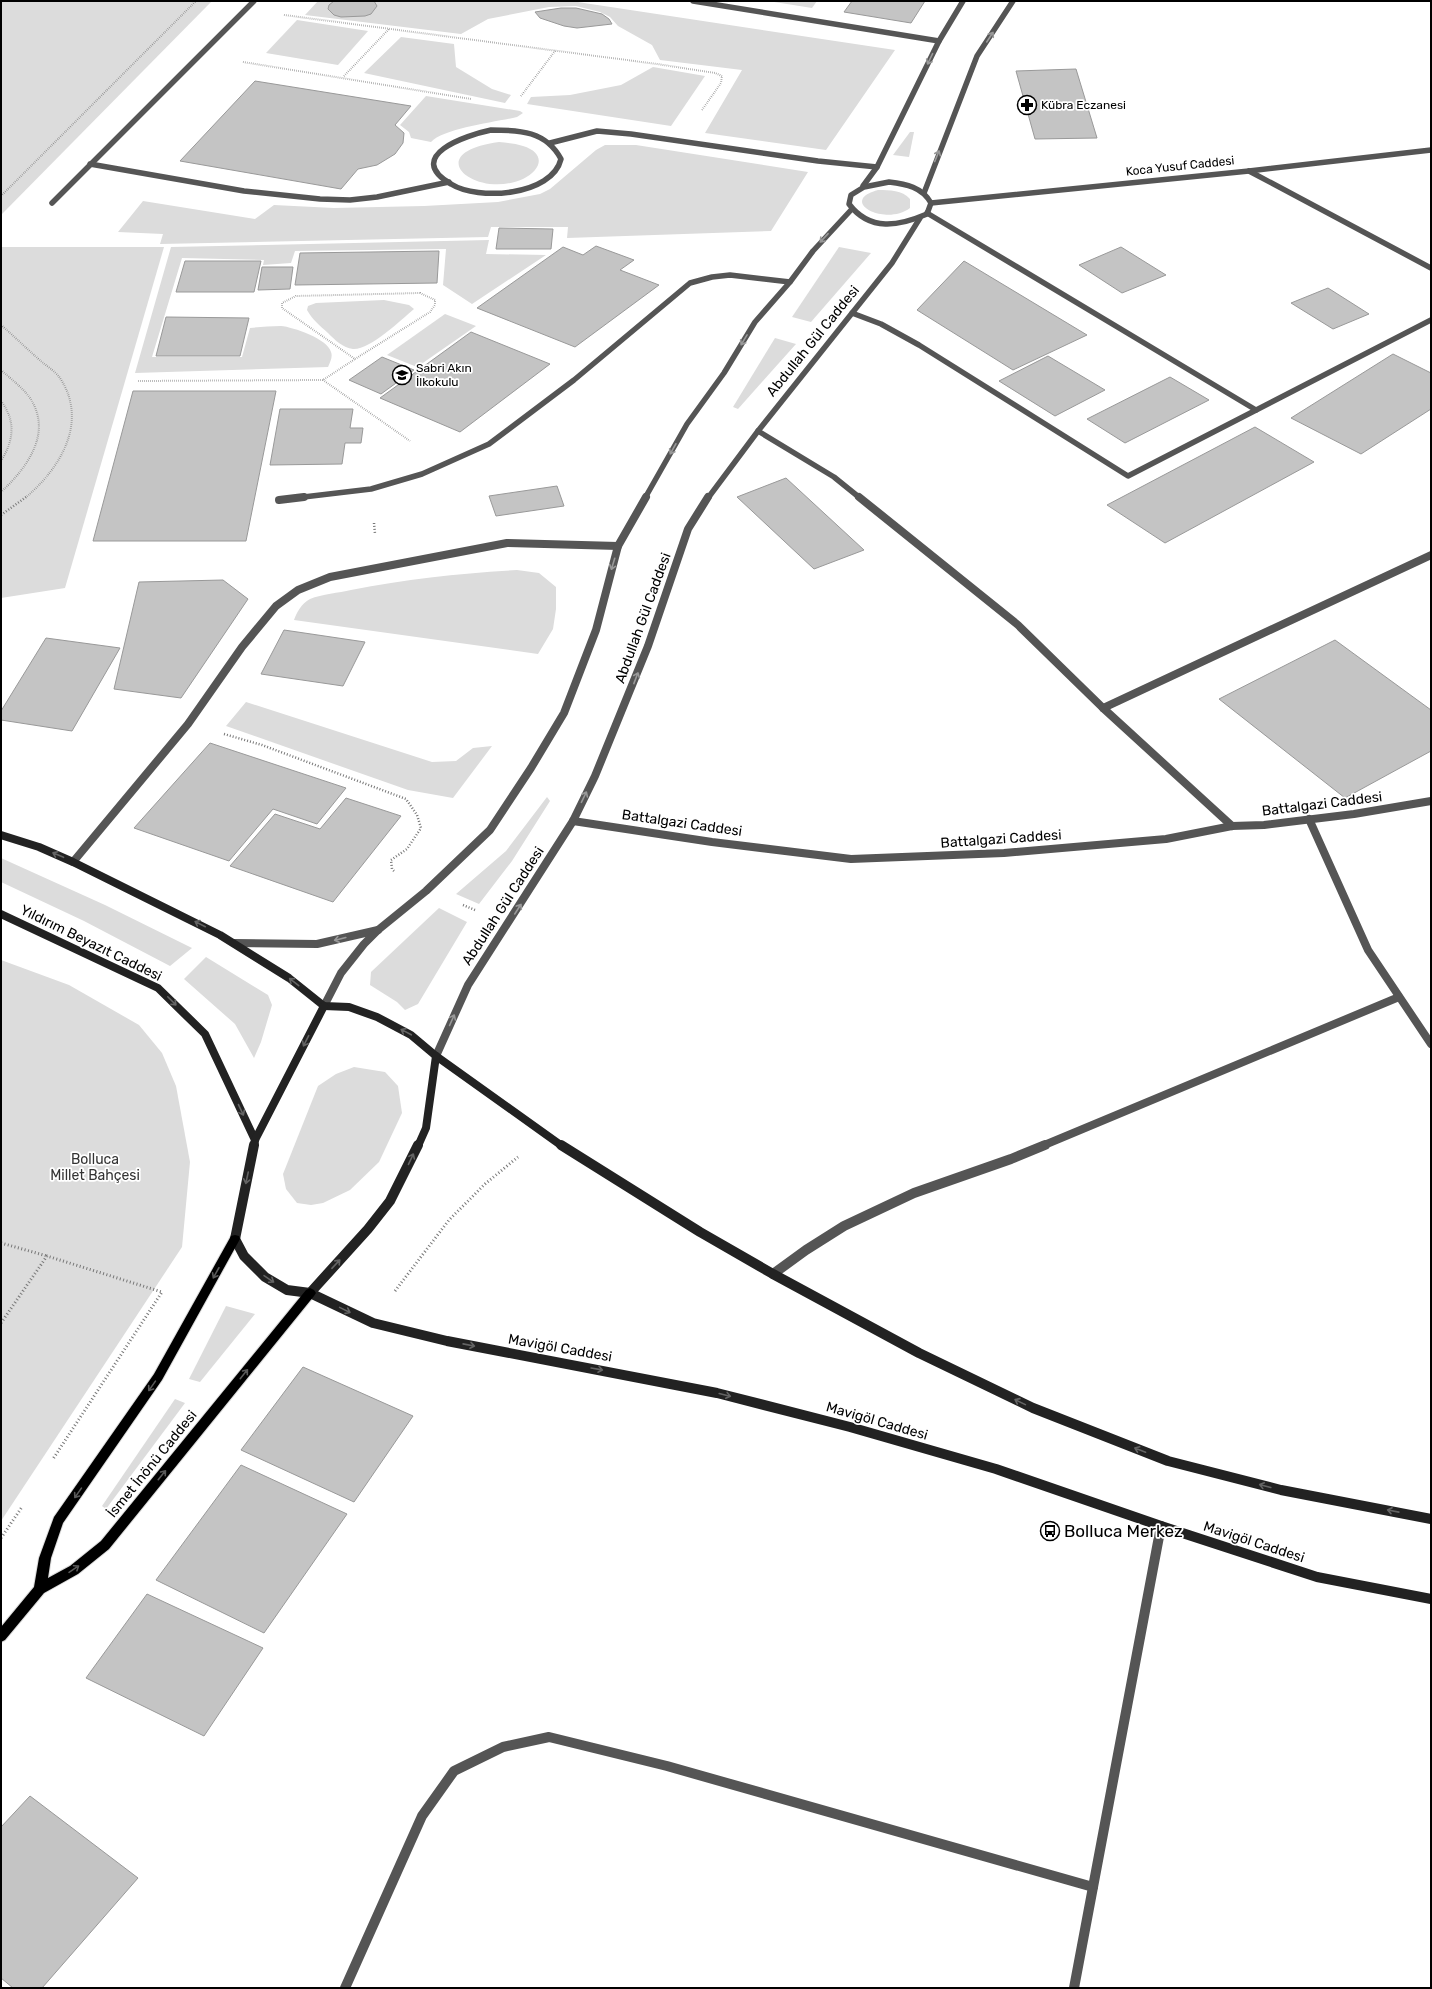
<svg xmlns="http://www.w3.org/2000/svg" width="1432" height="1989" font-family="Rubik,sans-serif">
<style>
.green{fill:#dcdcdc}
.building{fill:#c4c4c4;stroke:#999}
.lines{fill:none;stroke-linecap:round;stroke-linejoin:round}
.primary-casing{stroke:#dbdbdb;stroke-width:2}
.path-far2{stroke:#777;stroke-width:2;stroke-dasharray:0.5 1.5;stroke-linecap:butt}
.path-far1{stroke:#777;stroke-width:2.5;stroke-dasharray:1 2;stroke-linecap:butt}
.path{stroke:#777;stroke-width:3;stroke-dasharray:1 2.5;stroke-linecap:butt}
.service-far1{stroke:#555;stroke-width:5.5}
.service{stroke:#555;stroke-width:8}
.minor-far2{stroke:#555;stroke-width:5.5}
.minor-far1{stroke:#555;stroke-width:8}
.minor{stroke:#555;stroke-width:10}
.tertiary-far1{stroke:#555;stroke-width:5.5}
.tertiary{stroke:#555;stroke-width:8}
.secondary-far1{stroke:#222;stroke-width:8}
.secondary{stroke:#222;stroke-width:10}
.primary{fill:#000;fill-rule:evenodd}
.oneway{stroke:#999}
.oneway2{stroke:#646464}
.oneway3{stroke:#595959}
.labels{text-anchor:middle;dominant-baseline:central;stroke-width:3.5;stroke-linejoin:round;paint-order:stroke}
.far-poi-label{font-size:12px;fill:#000;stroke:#fff;text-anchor:start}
.far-street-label{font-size:12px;fill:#000;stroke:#fff}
.street-label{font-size:14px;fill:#000;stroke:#fff}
.park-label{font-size:14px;fill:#333;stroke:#fff}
.near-poi-label{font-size:17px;fill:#000;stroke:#fff;text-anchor:start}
</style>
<rect width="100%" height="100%" fill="#fff"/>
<!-- green -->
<g class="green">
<path d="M1 1H212L1 215Z"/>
<path d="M318 1H571L895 50 826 150 705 133 742 70 660 60 652 45 618 26 610 17 600 12 576 6 549 7 488 19 461 34 305 15Z"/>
<path d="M768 1H817L812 8Z"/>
<path d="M297 20 368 31 338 65 266 53Z"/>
<path d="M401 37 454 44 456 67 492 89 511 95 505 103 364 73Z"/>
<path d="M653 67 705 76 671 126 527 104 531 97 570 95 621 85Z"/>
<path d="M426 96 520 111 523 113 517 117C496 122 444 128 431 142L411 138 409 132 400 125Z"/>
<path d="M910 132H914L909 157 893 155Z"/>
<path d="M499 142C507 143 515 143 523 146 546 153 542 170 523 179 476 200 418 153 499 142Z"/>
<path d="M605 145H636L808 172 771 231 567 238 568 227H491L488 237 160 244 163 234 118 232 143 201 255 219 274 205 334 208 424 206 498 202 540 194 550 189 596 150Z"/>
<path d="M878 190C890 190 902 190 910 199V208C885 227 837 201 878 190Z"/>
<path d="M489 240 486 254 546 255 472 304 443 285 446 249 295 251 291 263 263 265 264 260 182 258 152 357H242L250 328C260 327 270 326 281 326 293 327 328 339 331 352 333 357 330 362 328 367L135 373 171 247Z"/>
<path d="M1 247H164L65 588 1 598Z"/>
<path d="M839 247 871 253 811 322 792 317Z"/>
<path d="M384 300 409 305 414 309C401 320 370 350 353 349 343 348 335 340 328 333 320 326 312 319 307 310L308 306 316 303Z"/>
<path d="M445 314 476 326 417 367 387 355Z"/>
<path d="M775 338 796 344 738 409 733 407Z"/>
<path d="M517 570 539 573 556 587V609L553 629 538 654 294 620C297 612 301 604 310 599 322 594 339 593 351 590 407 579 461 573 517 570Z"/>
<path d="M246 702 432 762 456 761 473 748 492 746 453 798 408 790 226 726Z"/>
<path d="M547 797 550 801 512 861 479 904 456 894 506 851Z"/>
<path d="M1 858 105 905 192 948 170 966 84 921 1 882Z"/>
<path d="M439 908 467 922 418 1004 405 1010 397 1002 370 985 371 972Z"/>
<path d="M206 957 268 995 272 1005 261 1042 254 1058 235 1024 184 979Z"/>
<path d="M1 960 69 985 139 1025 162 1053 176 1086 190 1162 182 1247 1 1521Z"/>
<path d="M354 1067 385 1072 398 1086 402 1113 379 1162 350 1190 323 1203 311 1205 297 1203 286 1189 283 1174 318 1086 336 1074Z"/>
<path d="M226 1306 255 1314 200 1382 189 1379Z"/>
<path d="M175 1399 185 1403 106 1509 102 1506Z"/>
</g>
<!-- building -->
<g class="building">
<path d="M334 1H374L377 6 371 14 365 16 341 17 334 15 328 9 329 5Z"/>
<path d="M852 1H925L911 23 844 12Z"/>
<path d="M561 8H576L602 14 609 19 612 24 577 28 564 26 540 18 535 12Z"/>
<path d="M1076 69 1097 138 1035 139 1016 71Z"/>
<path d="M255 81 411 106 395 125 404 133 403 143 395 154 377 165 358 169 341 189 180 161Z"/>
<path d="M499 228 553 229 551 249H496Z"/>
<path d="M596 246 634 260 620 270 659 285 575 347 477 308 563 247 583 255Z"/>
<path d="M1121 247 1166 275 1122 293 1079 265Z"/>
<path d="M439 251 437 283 295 285 300 253Z"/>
<path d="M185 261H261L254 292H176Z"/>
<path d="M964 261 1087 335 1013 370 917 310Z"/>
<path d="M262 267H293L290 289 258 290Z"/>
<path d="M1328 288 1369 314 1333 329 1291 303Z"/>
<path d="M166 317 249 318 240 356H156Z"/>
<path d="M471 332 550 364 460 432 380 398Z"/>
<path d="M1393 354 1431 373V409L1361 454 1291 418Z"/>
<path d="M1048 356 1105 390 1055 416 999 381Z"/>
<path d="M382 357 414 370 381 394 349 380Z"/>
<path d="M1170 377 1209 400 1125 443 1087 419Z"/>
<path d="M133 391H276L246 541H93Z"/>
<path d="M280 409H353L350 428H363L361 443H345L342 464 270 465Z"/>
<path d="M1255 427 1314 462 1165 543 1107 505Z"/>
<path d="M786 478 864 550 814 569 737 497Z"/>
<path d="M557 486 564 506 496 516 489 496Z"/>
<path d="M223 580 248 599 181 698 114 689 139 582Z"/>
<path d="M284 630 365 642 343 686 261 674Z"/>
<path d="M46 638 120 648 72 731 1 720V711Z"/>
<path d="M1335 640 1431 710V751L1345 798 1219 699Z"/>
<path d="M210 743 346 788 317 824 273 809 229 861 134 828Z"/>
<path d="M346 798 401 816 333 902 230 866 275 814 320 829Z"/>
<path d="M303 1367 413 1416 354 1502 241 1450Z"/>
<path d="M241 1465 347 1514 264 1633 156 1580Z"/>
<path d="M147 1594 263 1648 204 1736 86 1678Z"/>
<path d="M30 1796 138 1878 42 1988H13L1 1978V1827Z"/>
</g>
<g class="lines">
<!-- primary casing -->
<g class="primary-casing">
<path id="primary" d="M235 1235 239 1236 240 1239 162 1380 63 1523 51 1558 48 1578 70 1566 101 1541 306 1290 310 1288 314 1290 316 1293 314 1296 109 1549 78 1574 44 1593 5 1640 1 1642V1627L34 1587 39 1558 54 1517 154 1374 231 1236Z"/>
</g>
<!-- path-far2 -->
<g class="path-far2">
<path d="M284 15 657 64 715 73 722 76 721 83 702 110"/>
<path d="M243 62 471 99"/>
<path d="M344 76 389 29"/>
<path d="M521 96 555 51"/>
<path d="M1 196 196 1"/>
<path d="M420 293 435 300V305L430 312 355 359 282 308V303L296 296Z"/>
<path d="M1 325C15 337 28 350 42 362 48 367 56 372 60 378 89 422 60 469 25 498"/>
<path d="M1 370C11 379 22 387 30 398 53 433 27 468 1 492"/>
<path d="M323 380 410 441"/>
<path d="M138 381 323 380 355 359"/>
<path d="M1 401C16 421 14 440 1 461"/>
</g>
<!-- path-far1 -->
<g class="path-far1">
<path d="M1 515 26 497"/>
<path d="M374 523 375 534"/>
<path d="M224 734 262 745 406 799 417 815 421 828 407 849 391 860 392 869 394 871"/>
<path d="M463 905 475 910"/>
</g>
<!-- path -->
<g class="path">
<path d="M1 1243 47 1256"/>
<path d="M395 1291 449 1220 485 1184 518 1157"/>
<path d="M1 1323 47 1256 162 1292 53 1459"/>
<path d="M1 1538 22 1507"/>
</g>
<!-- service-far1 -->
<g class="service-far1">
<path d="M491 130C520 130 546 131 561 159 552 196 478 201 451 184 403 156 467 135 491 130Z"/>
<path d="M550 143 597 131 631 134 818 161 877 167"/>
<path d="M90 164 244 191 320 199 350 200 377 197 449 182"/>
<path d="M52 203 254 1"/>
<path d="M295 498 371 489 422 474 489 444 574 380 690 283 712 277 730 275 790 282"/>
</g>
<!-- service -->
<path class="service" d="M279 500 304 497"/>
<!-- minor-far2 -->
<g class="minor-far2">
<path d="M693 1 939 41"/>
<path d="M1249 171 1431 268"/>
<path d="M927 213 1256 410"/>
<path d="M852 313 881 324 919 345 1128 476 1431 320"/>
<path d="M758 431 834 477 860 498"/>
</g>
<!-- minor-far1 -->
<g class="minor-far1">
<path d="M859 497 1018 625 1103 708 1232 826"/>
<path d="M1103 708 1431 555"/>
<path d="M1309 819 1368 950 1431 1044"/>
<path d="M73 862 188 724 242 647 276 606 298 590 330 577 507 543 618 546"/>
<path d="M1042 1146 1399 997"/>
</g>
<!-- minor -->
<g class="minor">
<path d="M773 1274 806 1250 844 1226 914 1193 1011 1159 1045 1145"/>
<path d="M345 1988 422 1816 454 1771 503 1747 549 1737 667 1766 1093 1887"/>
<path d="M1074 1988 1161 1526"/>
</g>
<!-- tertiary-far1 -->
<g class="tertiary-far1">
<path d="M889 182C906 184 922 187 931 203L927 214C899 226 870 232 849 204L851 195 864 187Z"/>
<path d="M863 186 877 167 939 41 963 1"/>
<path d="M924 193 977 56 1013 1"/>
<path d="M931 203 1249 171 1431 150"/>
<path d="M645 498 687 424 724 373 755 322 790 282 813 251 851 210"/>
<path d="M708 498 758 431 892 263 920 218"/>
</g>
<!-- tertiary -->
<g class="tertiary">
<path d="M573 821 712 842 851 859 1004 853 1166 839 1232 826 1264 825 1354 814 1431 801"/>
<path d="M234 943 317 944 378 930"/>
<path d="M324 1006 341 973 364 944 378 930 426 891 490 830 531 768 564 713 596 630 618 546 646 497"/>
<path d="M436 1056 468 985 573 821 595 776 648 646 688 529 708 497"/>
</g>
<!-- secondary-far1 -->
<g class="secondary-far1">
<path d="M1 835 39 847 73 862 220 935 289 978 324 1006 349 1007 377 1017 411 1035 436 1056 562 1146"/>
<path d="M1 914 158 988 205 1034 255 1140"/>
<path d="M254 1146 255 1140 324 1006"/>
<path d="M418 1146 426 1128 436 1056"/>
</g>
<!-- secondary -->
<g class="secondary">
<path d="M254 1145 235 1239 244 1256 265 1277 287 1290 310 1293 373 1323 447 1341 717 1393 850 1427 996 1469 1161 1526 1317 1577 1431 1599"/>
<path d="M561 1145 700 1232 773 1274 919 1353 1033 1408 1168 1461 1281 1490 1431 1519"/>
<path d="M310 1293 368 1229 390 1201 418 1145"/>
</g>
<!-- primary -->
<use href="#primary" class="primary"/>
</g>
<!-- one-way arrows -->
<defs><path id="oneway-shaft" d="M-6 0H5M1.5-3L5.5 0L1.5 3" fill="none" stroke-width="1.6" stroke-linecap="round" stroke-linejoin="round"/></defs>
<g class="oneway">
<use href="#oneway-shaft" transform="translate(990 37) rotate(-57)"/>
<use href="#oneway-shaft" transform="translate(930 59) rotate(116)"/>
<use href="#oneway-shaft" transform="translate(937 156) rotate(-68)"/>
<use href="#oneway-shaft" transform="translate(824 238) rotate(133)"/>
<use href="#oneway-shaft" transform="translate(744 340) rotate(121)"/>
<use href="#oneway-shaft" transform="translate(673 449) rotate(119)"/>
<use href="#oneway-shaft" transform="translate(613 564) rotate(107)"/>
<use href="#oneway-shaft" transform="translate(636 678) rotate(-69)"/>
<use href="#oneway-shaft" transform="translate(584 797) rotate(-64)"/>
<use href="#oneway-shaft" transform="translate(518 909) rotate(-57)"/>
<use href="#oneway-shaft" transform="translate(340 939) rotate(166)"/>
<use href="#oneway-shaft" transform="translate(452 1020) rotate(-66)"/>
</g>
<g class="oneway2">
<use href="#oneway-shaft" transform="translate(58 855) rotate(-157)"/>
<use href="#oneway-shaft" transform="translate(200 924) rotate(-153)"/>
<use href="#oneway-shaft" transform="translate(294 982) rotate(-142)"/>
<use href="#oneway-shaft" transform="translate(172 1001) rotate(45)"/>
<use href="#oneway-shaft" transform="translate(406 1032) rotate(-152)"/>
<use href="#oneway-shaft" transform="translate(306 1041) rotate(117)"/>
<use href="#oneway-shaft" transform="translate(241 1110) rotate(65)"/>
<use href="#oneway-shaft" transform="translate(411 1159) rotate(-65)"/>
<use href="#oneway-shaft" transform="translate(247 1178) rotate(102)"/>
<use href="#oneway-shaft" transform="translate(336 1264) rotate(-47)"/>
<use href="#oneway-shaft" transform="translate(269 1279) rotate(34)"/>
<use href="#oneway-shaft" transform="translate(345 1310) rotate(26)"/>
<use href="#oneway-shaft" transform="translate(469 1345) rotate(11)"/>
<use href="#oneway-shaft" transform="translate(597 1369) rotate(10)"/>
<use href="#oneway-shaft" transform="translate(725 1395) rotate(14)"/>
<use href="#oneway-shaft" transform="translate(1020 1402) rotate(-154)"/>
<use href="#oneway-shaft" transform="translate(1140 1450) rotate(-159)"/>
<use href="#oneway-shaft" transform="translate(1265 1486) rotate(-165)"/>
<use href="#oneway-shaft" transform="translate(1393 1511) rotate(-169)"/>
</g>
<g class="oneway3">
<use href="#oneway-shaft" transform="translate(216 1273) rotate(119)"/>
<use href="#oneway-shaft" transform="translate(244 1374) rotate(-51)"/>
<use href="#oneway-shaft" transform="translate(152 1386) rotate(125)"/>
<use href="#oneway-shaft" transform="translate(162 1475) rotate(-51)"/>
<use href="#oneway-shaft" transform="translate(78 1493) rotate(125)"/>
<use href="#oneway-shaft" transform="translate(74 1569) rotate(-34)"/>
</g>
<!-- icons -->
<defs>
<g id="pharmacy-ring" transform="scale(1)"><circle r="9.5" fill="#fff" stroke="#000" stroke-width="1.5"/><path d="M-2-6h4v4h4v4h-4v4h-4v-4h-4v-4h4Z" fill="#000"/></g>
<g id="school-ring" transform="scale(1)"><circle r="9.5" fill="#fff" stroke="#000" stroke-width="1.5"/><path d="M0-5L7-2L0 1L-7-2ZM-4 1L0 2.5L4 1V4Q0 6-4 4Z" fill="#000"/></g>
<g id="bus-ring" transform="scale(1)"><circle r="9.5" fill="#fff" stroke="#000" stroke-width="1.5"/><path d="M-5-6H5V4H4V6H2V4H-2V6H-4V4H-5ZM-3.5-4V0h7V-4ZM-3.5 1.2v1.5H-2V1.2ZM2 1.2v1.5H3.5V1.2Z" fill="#000"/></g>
</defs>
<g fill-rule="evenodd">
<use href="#pharmacy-ring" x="1027" y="105"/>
<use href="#school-ring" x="402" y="375"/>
<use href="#bus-ring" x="1050" y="1531"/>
</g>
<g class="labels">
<!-- far-poi labels -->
<g class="far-poi-label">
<text x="1041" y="105">Kübra Eczanesi</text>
<text x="416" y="368">Sabri Akın<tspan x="416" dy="14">İlkokulu</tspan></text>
</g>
<!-- far-street labels -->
<g class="far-street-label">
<text transform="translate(1180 166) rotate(-6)">Koca Yusuf Caddesi</text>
</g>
<!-- street labels -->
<g class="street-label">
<text transform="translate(813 341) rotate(-51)">Abdullah Gül Caddesi</text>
<text transform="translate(643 618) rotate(-70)">Abdullah Gül Caddesi</text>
<text transform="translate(1322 804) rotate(-7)">Battalgazi Caddesi</text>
<text transform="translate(682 823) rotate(8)">Battalgazi Caddesi</text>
<text transform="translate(1001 839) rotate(-4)">Battalgazi Caddesi</text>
<text transform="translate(503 906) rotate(-57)">Abdullah Gül Caddesi</text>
<text transform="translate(91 943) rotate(26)">Yıldırım Beyazıt Caddesi</text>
<text transform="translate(560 1348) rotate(10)">Mavigöl Caddesi</text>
<text transform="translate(877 1421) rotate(16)">Mavigöl Caddesi</text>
<text transform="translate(152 1464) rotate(-51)">İsmet İnönü Caddesi</text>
<text transform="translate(1254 1542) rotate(18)">Mavigöl Caddesi</text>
</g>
<!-- park labels -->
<g class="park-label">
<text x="95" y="1159">Bolluca<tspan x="95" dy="16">Millet Bahçesi</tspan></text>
</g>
<!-- near-poi labels -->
<g class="near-poi-label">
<text x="1064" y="1531">Bolluca Merkez</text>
</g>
</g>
<!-- border -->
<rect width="1432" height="1989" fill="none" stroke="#000000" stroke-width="4"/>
</svg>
